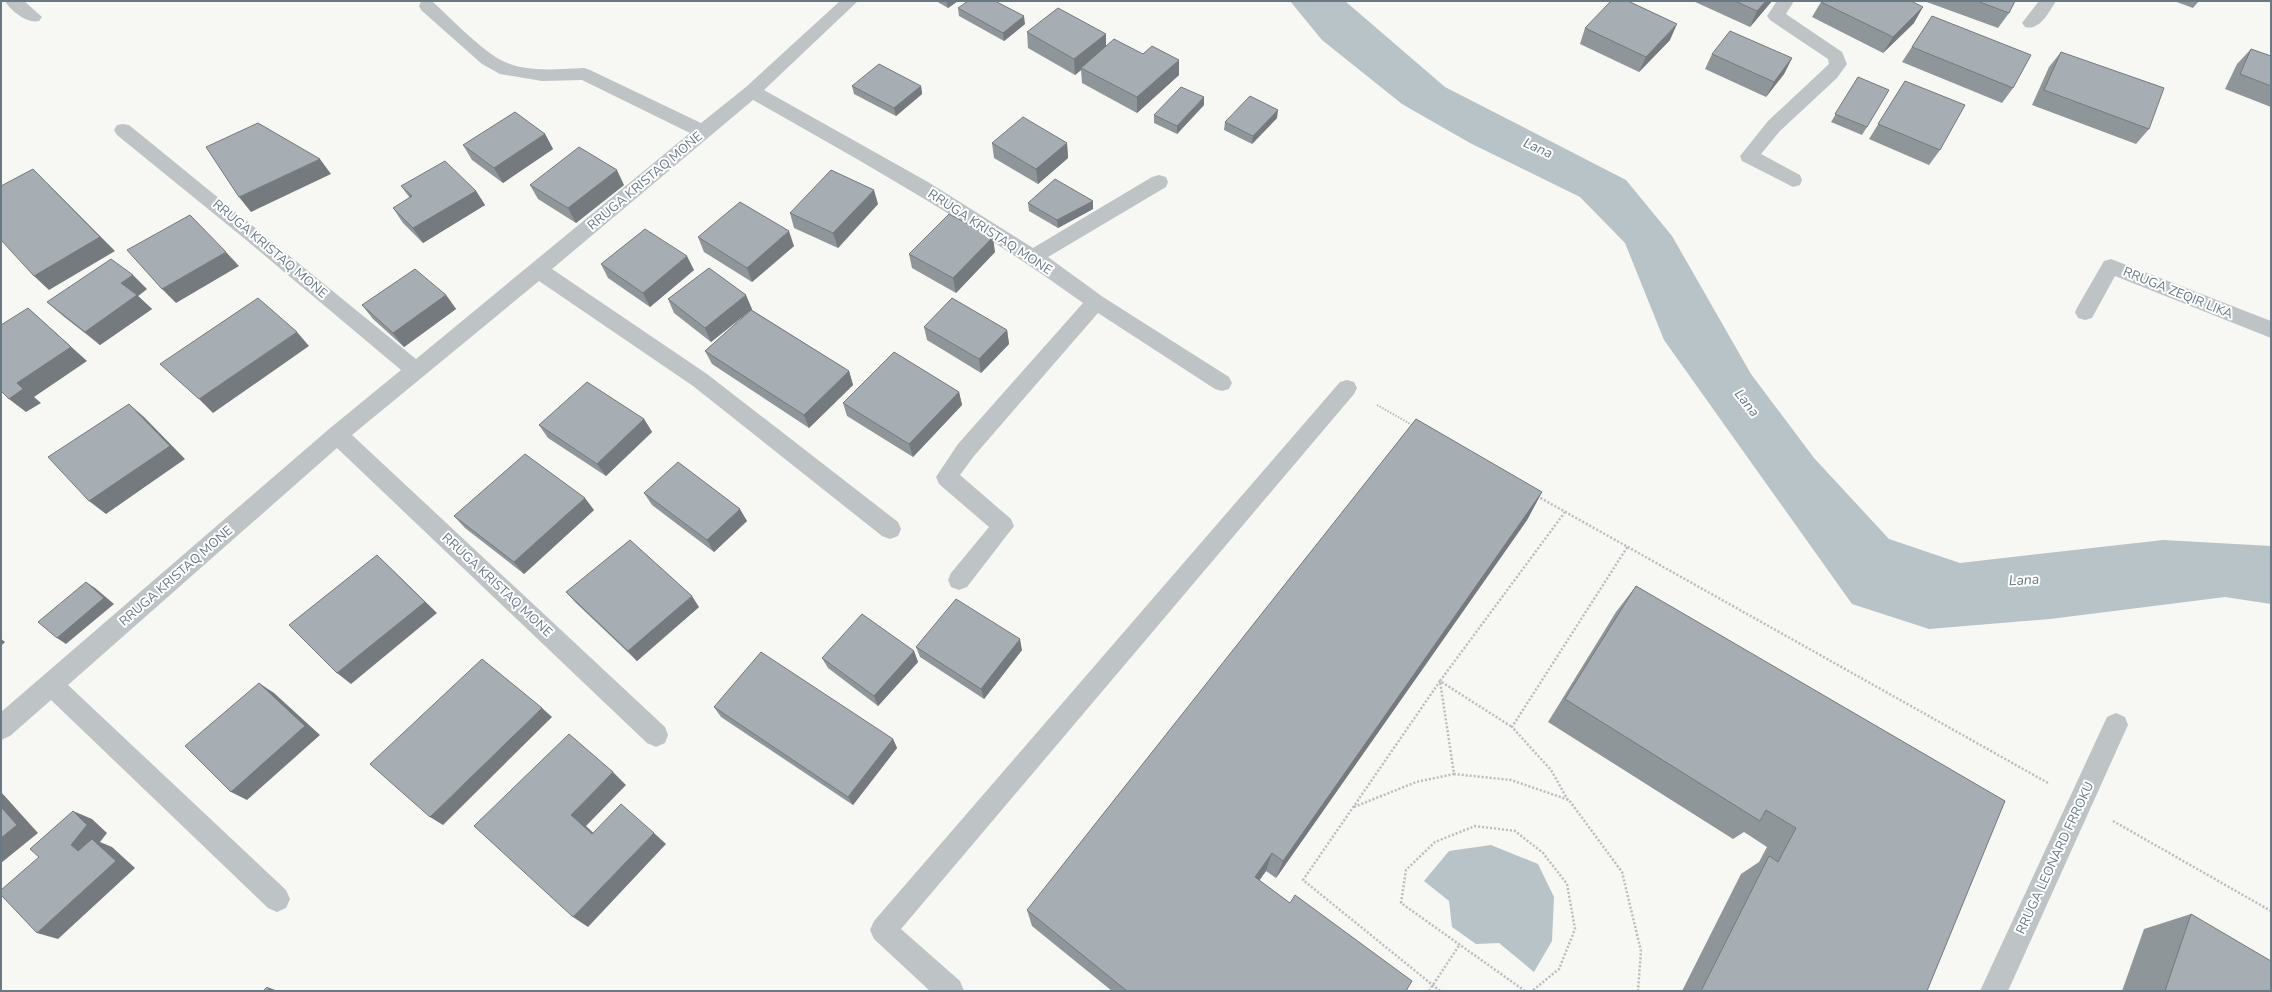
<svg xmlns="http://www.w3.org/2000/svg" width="2272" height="992" font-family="'Nunito Sans',sans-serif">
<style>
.water{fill:#b7c3c6}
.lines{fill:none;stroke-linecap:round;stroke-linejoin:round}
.path-far1{stroke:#b9bcbe;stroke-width:2;stroke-dasharray:1.5 1.5;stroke-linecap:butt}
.path{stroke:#b9bcbe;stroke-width:2.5;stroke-dasharray:2 2;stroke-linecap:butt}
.minor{fill:#bec3c6;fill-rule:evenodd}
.wall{fill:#8f969a}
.shaded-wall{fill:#747a7d}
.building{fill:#a6aeb3;stroke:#747a7d}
.labels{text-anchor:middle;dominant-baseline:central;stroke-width:4;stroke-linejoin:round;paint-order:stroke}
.street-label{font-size:13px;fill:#687983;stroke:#fff}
.water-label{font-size:14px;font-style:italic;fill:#64797f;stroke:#fff}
</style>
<rect width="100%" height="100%" fill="#f7f7f4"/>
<!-- water -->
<g class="water">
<path d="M1290 1H1345L1445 87 1626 180 1672 236 1751 374 1814 458 1889 539 1960 563 2163 540 2271 546V604L2225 597 2050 619 1929 629 1852 604 1664 340 1625 243 1580 197 1470 143 1402 104 1322 40Z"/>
<path d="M1491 845 1538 864 1554 897 1552 941 1534 972 1499 943 1476 944 1452 927 1449 901 1424 881 1449 851Z"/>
</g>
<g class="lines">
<!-- path-far1 -->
<path class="path-far1" d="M1377 405 1414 426"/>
<!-- path -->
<g class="path">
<path d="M1537 496 2048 783"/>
<path d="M1565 512 1440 681 1454 774 1511 780 1569 800 1622 872 1641 951 1638 991"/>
<path d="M1568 800 1551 770 1512 727 1628 546"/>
<path d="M1354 807 1416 782 1454 774"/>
<path d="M2113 821 2271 911"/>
<path d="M1429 991 1460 944"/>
<path d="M1440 991 1303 880 1440 681 1512 727"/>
<path d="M1525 991 1401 903 1406 870 1435 842 1475 826 1515 831 1543 853 1567 884 1575 929 1559 969 1532 991"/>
</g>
<!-- minor -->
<g class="minor">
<path d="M5 1H24L42 17 39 21C27 24 11 11 5 1Z"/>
<path d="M429 1 433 2C452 19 487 57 510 64 532 72 561 69 584 68L590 70 701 123 746 87 840 1H858L764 90 928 182 1033 248 1152 177 1159 175 1166 177 1168 182 1166 187 1048 257 1103 297 1229 377 1232 383 1229 389 1222 391 1215 389 1098 313 974 456 960 475 1011 519 1014 526 967 587 959 590 951 587 948 580 951 573 989 527 939 484 936 477 958 444 1083 303C978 227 866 164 753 100L552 269 707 374 898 522 901 529 898 536 890 539 882 536 693 386 539 281 352 435 665 727 668 735 665 743 656 747 647 743 337 448 68 685 286 890 290 899 286 908 277 912 268 908 51 700 10 736 1 740V712L329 429 401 370 245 239 117 135 114 130 117 125 123 124 129 125 416 359 690 133 582 80 542 81 500 74 482 64 421 10 419 6 421 2Z"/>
<path d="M1777 1H1794L1786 14 1842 52 1847 64 1837 78 1780 131 1761 154 1800 175 1802 180 1800 185 1793 187 1742 161 1740 156 1768 121 1829 64 1828 59 1770 20 1767 16Z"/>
<path d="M2039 1H2056C2049 12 2040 31 2025 27L2022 23Z"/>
<path d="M2111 259 2271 321V338L2115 276 2092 318 2085 320 2078 318 2075 312 2078 306 2104 261Z"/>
<path d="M1347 380 1354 382 1357 388 1354 394 901 929 960 981 964 991H930L874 939 870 930 874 921 1340 382Z"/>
<path d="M2116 713 2125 717 2128 725 2008 991H1980L2107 717Z"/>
</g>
</g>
<!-- wall -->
<g class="wall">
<path d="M936 1H958L948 8Z"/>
<path d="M1693 1H1772L1750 27Z"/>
<path d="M1924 1H2015L2009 13 1998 28Z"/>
<path d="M2174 1H2199L2193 8Z"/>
<path d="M1821 2 1914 23 1883 53 1812 17Z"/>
<path d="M958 8 1025 24 1004 41 959 16Z"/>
<path d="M1932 16 2013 88 2002 103 1902 62Z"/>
<path d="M1585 28 1670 40 1639 72 1580 44Z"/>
<path d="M1027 32 1106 34V46L1179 75 1137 113 1082 83 1081 70 1075 75 1028 48Z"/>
<path d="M2251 49 2271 56V107L2225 89 2237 64Z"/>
<path d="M2061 52 2149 129 2136 144 2032 105 2049 67Z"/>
<path d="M1712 54 1792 58 1784 74 1766 97 1705 69Z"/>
<path d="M1858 77 1867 127 1862 135 1831 122Z"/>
<path d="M1905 81 1940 150 1929 165 1869 139Z"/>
<path d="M852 86H921L922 94 896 116 854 94Z"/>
<path d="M1204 105 1177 134 1154 123V115Z"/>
<path d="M1277 118 1252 144 1224 130 1225 122Z"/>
<path d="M545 134 553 149 503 183 472 160 463 145Z"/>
<path d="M992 143H1067L1068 158 1038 184 994 158Z"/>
<path d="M530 185H624L576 223 538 199Z"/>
<path d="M401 186 476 191 485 205 423 243 403 223 393 208 410 198Z"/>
<path d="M1093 201V209L1058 228 1029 211 1028 203Z"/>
<path d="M878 204 838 248 794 228 790 213Z"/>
<path d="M698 237 794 246 752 282 704 252Z"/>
<path d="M995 252 956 293 912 268 909 254Z"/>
<path d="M601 264 694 270 650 307 608 278Z"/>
<path d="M147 289 138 296 152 309 100 345 63 316 47 302Z"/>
<path d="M446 295 456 309 404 347 373 319 362 305Z"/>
<path d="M668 299 752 309V310L849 371 853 385 809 428 712 364 705 351 750 311 711 342 674 313Z"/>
<path d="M924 327 1007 330 1009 344 981 373 927 340Z"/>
<path d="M959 392 962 405 913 457 847 416 843 403Z"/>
<path d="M644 419 652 432 606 476 548 438 539 425Z"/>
<path d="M1542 492 1527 520 1276 878 1266 871 1259 880 1406 991H1112L1032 926 1027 910Z"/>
<path d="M644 493 747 521 714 552 652 505Z"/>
<path d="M594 510 524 574 465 528 454 516Z"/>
<path d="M1636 586 1927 991H1682L1741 874 1759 862 1767 847 1744 832 1733 839 1548 722 1616 612Z"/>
<path d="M566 592 699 607 637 661 576 603Z"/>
<path d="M916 647 1022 650 984 699 920 657Z"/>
<path d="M914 651 918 662 878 706 828 668 822 658Z"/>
<path d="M714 707 893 739 897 748 853 805 721 717Z"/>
<path d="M2191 914 2271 991H2122L2144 929Z"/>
</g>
<!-- shaded-wall -->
<g class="shaded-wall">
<path d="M947 1H958L948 8Z"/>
<path d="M1766 1H1772L1750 27 1757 11Z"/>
<path d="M1923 7 1914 23 1883 53 1893 37Z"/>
<path d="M1024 16 1025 24 1004 41 1003 33Z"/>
<path d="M1677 24 1670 40 1639 72 1646 57Z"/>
<path d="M1106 34V50L1081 68V70L1075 75 1074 59Z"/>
<path d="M1792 58 1784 74 1766 97 1774 82Z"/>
<path d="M1179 60V75L1137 113V97Z"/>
<path d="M921 86 922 94 896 116 894 108Z"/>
<path d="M1204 97V105L1177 134V126Z"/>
<path d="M1278 110 1277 118 1252 144 1253 136Z"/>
<path d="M545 134 553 149 503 183 494 168Z"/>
<path d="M1067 143 1068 158 1038 184 1036 169Z"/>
<path d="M320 159 331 174 251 212 239 197Z"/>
<path d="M617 170 624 185 576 223 568 208Z"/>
<path d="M48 184 115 251 49 290 34 276Z"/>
<path d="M874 190 878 204 838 248 833 233Z"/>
<path d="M476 191 485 205 423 243 413 228Z"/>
<path d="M1093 201V209L1058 228 1057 220Z"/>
<path d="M789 231 794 246 752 282 747 268Z"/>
<path d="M993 237 995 252 956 293 953 278Z"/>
<path d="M226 252 239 266 176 303 162 289Z"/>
<path d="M687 256 694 270 650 307 643 293Z"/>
<path d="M133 275 147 289 138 296 152 309 100 345 85 332 121 283Z"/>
<path d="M446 295 456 309 404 347 393 333Z"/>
<path d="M746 295 752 309 711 342 705 328Z"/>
<path d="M28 308 87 361 34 397 41 403 26 412 9 399 17 383Z"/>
<path d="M1007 330 1009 344 981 373 979 359Z"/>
<path d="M297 332 309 346 213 413 199 399Z"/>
<path d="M849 371 853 385 809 428 804 415Z"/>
<path d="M959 392 962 405 913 457 909 444Z"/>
<path d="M129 404 144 417 185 459 106 514 89 501Z"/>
<path d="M644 419 652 432 606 476 597 464Z"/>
<path d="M1542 492 1527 520 1276 878 1283 861Z"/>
<path d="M585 498 594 510 524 574 514 562Z"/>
<path d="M740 509 747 521 714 552 707 540Z"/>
<path d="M377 555 437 613 351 684 337 673Z"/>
<path d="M86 582 95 588 114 604 66 644 57 638Z"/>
<path d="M692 596 699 607 637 661 628 651Z"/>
<path d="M1 639 5 642 1 646Z"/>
<path d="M1020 639 1022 650 984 699 981 689Z"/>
<path d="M914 651 918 662 878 706 874 696Z"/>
<path d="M259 683 274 693 320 735 247 800 231 792Z"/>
<path d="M542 708 552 717 443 825 430 817Z"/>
<path d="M893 739 897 748 853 805 848 797Z"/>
<path d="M613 772 626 785 586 826 606 845 592 834 571 815Z"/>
<path d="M1 792 38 833 1 863Z"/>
<path d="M73 811 92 819 107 833 100 842 112 847 135 868 58 939 37 933 78 851 71 845Z"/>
<path d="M654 833 666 844 588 927 573 917Z"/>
<path d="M1272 853 1266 871 1250 894 1255 877Z"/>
<path d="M267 987 278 991H270Z"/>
</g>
<!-- building -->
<g class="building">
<path d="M968 1H995L1024 16 1003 33 958 8Z"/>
<path d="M1611 1H1628L1677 24 1646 57 1585 28Z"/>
<path d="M1735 1H1766L1757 11Z"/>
<path d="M1822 1H1911L1923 7 1893 37 1821 2Z"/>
<path d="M1977 1H2015L2009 13Z"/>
<path d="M1058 8 1106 34 1074 59 1027 32Z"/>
<path d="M1932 16 2031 55 2013 88 1912 47Z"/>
<path d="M1730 31 1792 58 1774 82 1712 54Z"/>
<path d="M1114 39 1143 54 1152 46 1179 60 1137 97 1081 68Z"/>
<path d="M2251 49 2271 56V86L2240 74Z"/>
<path d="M2061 52 2164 88 2149 129 2044 90Z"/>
<path d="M879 64 921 86 894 108 852 86Z"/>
<path d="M1858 77 1889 90 1867 127 1835 114Z"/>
<path d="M1905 81 1965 105 1940 150 1878 124Z"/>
<path d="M1181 87 1204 97 1177 126 1154 115Z"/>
<path d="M1250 96 1278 110 1253 136 1225 122Z"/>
<path d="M515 112 545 134 494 168 463 145Z"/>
<path d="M1023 117 1067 143 1036 169 992 143Z"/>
<path d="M258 123 320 159 239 197 206 147Z"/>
<path d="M579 147 617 170 568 208 530 185Z"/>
<path d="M445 161 476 191 413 228 393 208 412 196 401 186Z"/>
<path d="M33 169 100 237 34 276 1 240V186Z"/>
<path d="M831 170 874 190 833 233 790 213Z"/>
<path d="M1055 179 1093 201 1057 220 1028 203Z"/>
<path d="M740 202 789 231 747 268 698 237Z"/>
<path d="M949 214 993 237 953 278 909 254Z"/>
<path d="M190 215 226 252 162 289 127 250Z"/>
<path d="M645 229 687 256 643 293 601 264Z"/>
<path d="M111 259 133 275 121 283 137 295 85 332 47 302Z"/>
<path d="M709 268 746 295 705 328 668 299Z"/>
<path d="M415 269 446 295 393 333 362 305Z"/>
<path d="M258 298 297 332 199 399 160 364Z"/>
<path d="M952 298 1007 330 979 359 924 327Z"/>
<path d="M28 308 71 347 17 383 23 389 9 399 1 391V325Z"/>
<path d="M751 310 849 371 804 415 705 351Z"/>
<path d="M894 352 959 392 909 444 843 403Z"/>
<path d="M587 382 644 419 597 464 539 425Z"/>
<path d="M129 404 170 446 89 501 48 457Z"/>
<path d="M1416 419 1542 492 1283 861 1272 853 1255 877 1290 903 1295 895 1412 981 1406 991H1127L1027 910Z"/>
<path d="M525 454 585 498 514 562 454 516Z"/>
<path d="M678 462 740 509 707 540 644 493Z"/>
<path d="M630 540 692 596 628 651 566 592Z"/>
<path d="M377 555 425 602 337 673 289 625Z"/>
<path d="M86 582 104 598 57 638 38 622Z"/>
<path d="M1636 586 2005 801 1927 991H1701L1769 856 1778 862 1796 828 1766 810 1760 821 1565 699Z"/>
<path d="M956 599 1020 639 981 689 916 647Z"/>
<path d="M862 614 914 651 874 696 822 658Z"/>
<path d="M761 652 893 739 848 797 714 707Z"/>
<path d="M482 659 542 708 430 817 370 764Z"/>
<path d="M259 683 305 726 231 792 185 746Z"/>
<path d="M569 734 613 772 571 815 592 834 621 804 654 833 573 917 474 826Z"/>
<path d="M1 807 17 825 1 838Z"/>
<path d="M73 811 87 825 71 845 78 851 92 839 116 861 37 933 1 895V890L39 857 30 849Z"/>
<path d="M2191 914 2271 961V991H2165Z"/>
<path d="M267 987 270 991H263Z"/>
</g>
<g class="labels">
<!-- street labels -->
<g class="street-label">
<text transform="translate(645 181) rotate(-40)">RRUGA KRISTAQ MONE</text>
<text transform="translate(990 232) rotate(33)">RRUGA KRISTAQ MONE</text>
<text transform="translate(270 249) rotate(40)">RRUGA KRISTAQ MONE</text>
<text transform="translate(2178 293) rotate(22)">RRUGA ZEQIR LIKA</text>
<text transform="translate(176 576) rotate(-41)">RRUGA KRISTAQ MONE</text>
<text transform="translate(497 585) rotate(43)">RRUGA KRISTAQ MONE</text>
<text transform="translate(2055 858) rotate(-65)">RRUGA LEONARD FRROKU</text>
</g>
<!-- water labels -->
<g class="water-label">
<text transform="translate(1538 148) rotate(24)">Lana</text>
<text transform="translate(1747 403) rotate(52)">Lana</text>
<text transform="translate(2024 580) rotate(-3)">Lana</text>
</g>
</g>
<!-- border -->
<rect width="2272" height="992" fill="none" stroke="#687983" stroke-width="4"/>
</svg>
